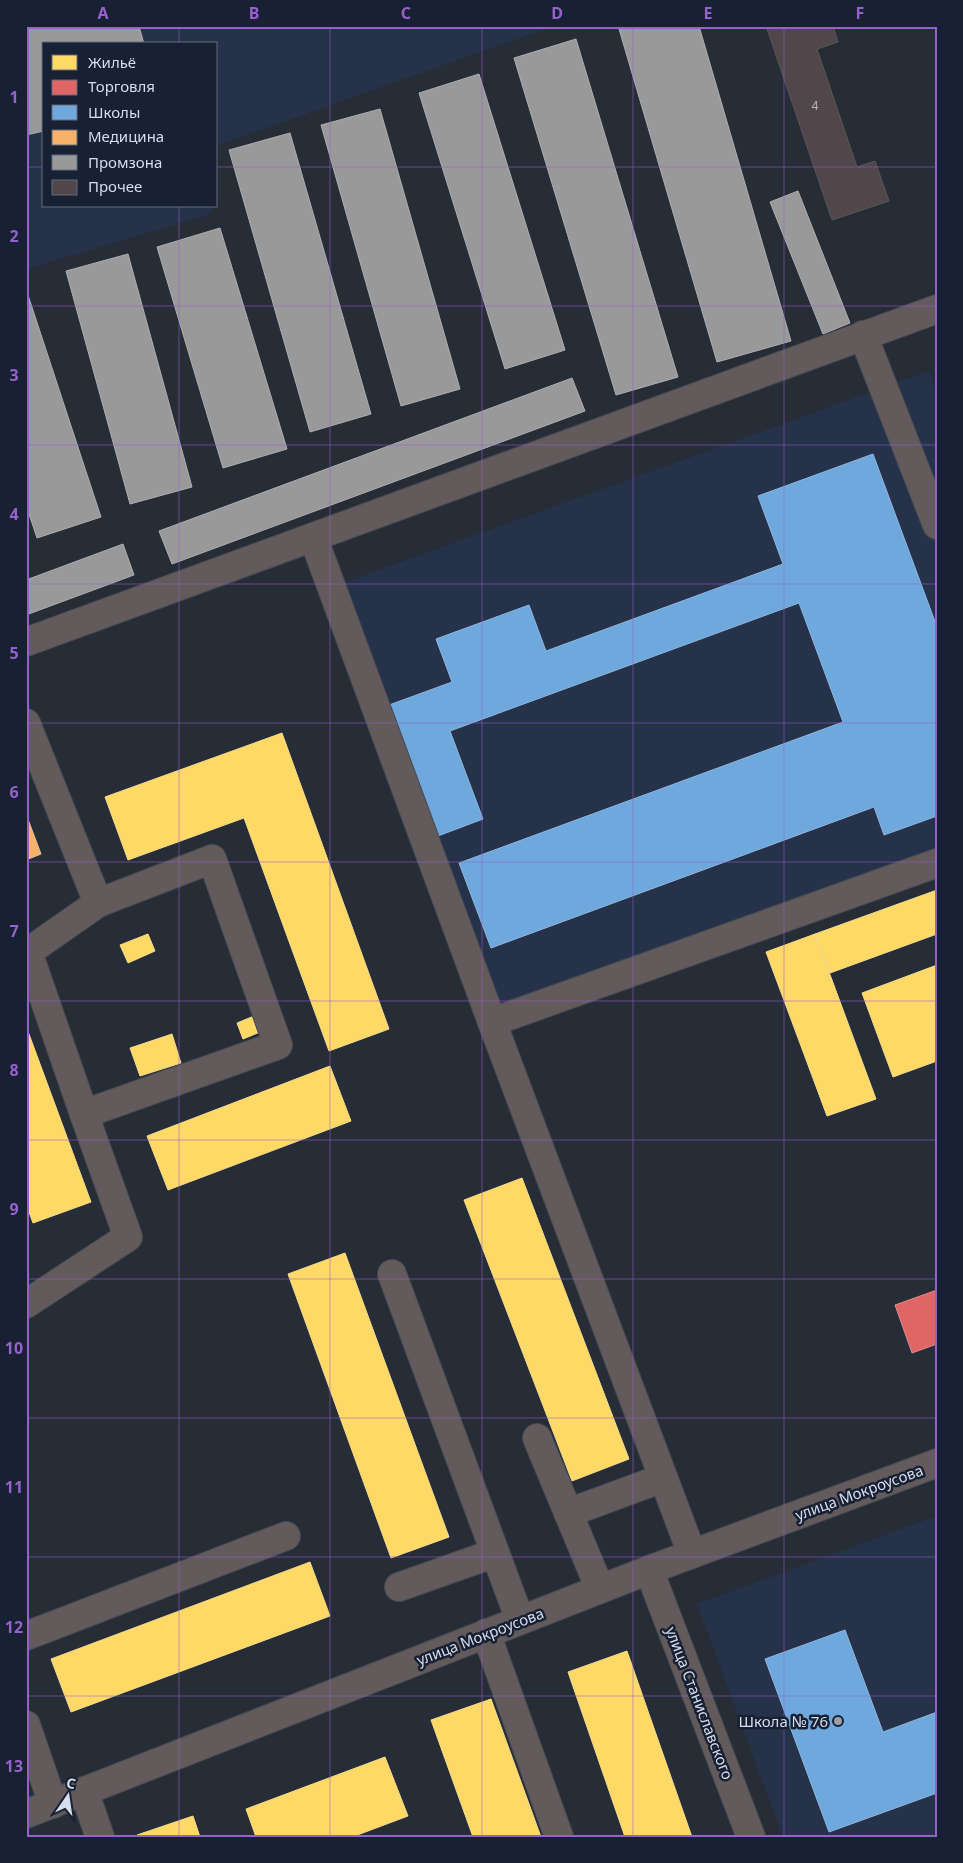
<svg xmlns="http://www.w3.org/2000/svg" width="963" height="1863" font-family="'Noto Sans',sans-serif">
<style>
.built{fill:#253249}
.homes{fill:#ffd966;stroke:#f3da8e}
.shops{fill:#e06666;stroke:#dd8a8e}
.schools{fill:#6fa8dc;stroke:#8eb8e0}
.health{fill:#f6b26b;stroke:#edbf91}
.industry{fill:#999;stroke:#acaeb2}
.building{fill:#514649;stroke:#585659}
.lines{fill:none;stroke-linecap:round;stroke-linejoin:round}
.minor-casing{stroke:#454a52;stroke-width:30}
.minor{stroke:#635a5b;stroke-width:28}
.grid{fill:none;stroke:#9761cc;stroke-width:1;stroke-opacity:0.55}
.poi-dot{fill:#99a0ac;stroke:#172133;stroke-width:2}
.labels{text-anchor:middle;dominant-baseline:central;stroke-width:5;stroke-linejoin:round;paint-order:stroke}
.number-label{font-size:12px;fill:#b6b8c2}
.street-label{font-size:15px;fill:#d7deeb;stroke:#172133}
.poi-label{font-size:15px;fill:#d7deeb;stroke:#172133;text-anchor:end}
.neatline{fill:none;stroke:#9761cc;stroke-width:2}
.grid-label{font-size:16px;text-anchor:middle;font-weight:bold;fill:#9761cc}
</style>
<rect width="100%" height="100%" fill="#272d37"/>
<!-- built -->
<g class="built">
<path d="M26 26H553L216 146V44H44V206H211L213 213 26 269Z"/>
<path d="M929 371 937 393V872L502 1030 340 584Z"/>
<path d="M937 1516V1837H783L697 1604Z"/>
</g>
<!-- homes -->
<g class="homes">
<path d="M282 733 389 1029 329 1051 244 818 128 860 105 797Z"/>
<path d="M937 890V934L830 973 815 934Z"/>
<path d="M148 934 155 951 128 963 120 945Z"/>
<path d="M815 934 876 1099 827 1116 766 952Z"/>
<path d="M937 965V1061L893 1077 862 993Z"/>
<path d="M254 1016 260 1032 243 1039 237 1023Z"/>
<path d="M26 1026 91 1202 33 1223 26 1204Z"/>
<path d="M172 1034 181 1063 140 1076 130 1048Z"/>
<path d="M330 1066 351 1121 168 1190 147 1136Z"/>
<path d="M522 1178 629 1459 572 1481 464 1200Z"/>
<path d="M345 1253 449 1537 391 1558 288 1274Z"/>
<path d="M310 1562 330 1616 71 1712 51 1659Z"/>
<path d="M627 1651 692 1837H625L568 1672Z"/>
<path d="M491 1699 541 1837H473L431 1720Z"/>
<path d="M385 1757 408 1816 352 1837H256L246 1809Z"/>
<path d="M193 1816 200 1837H138L137 1835Z"/>
</g>
<!-- shops -->
<path class="shops" d="M937 1290V1344L912 1353 895 1305Z"/>
<!-- schools -->
<g class="schools">
<path d="M873 454 937 627V816L884 835 874 807 491 948 459 863 843 722 799 603 450 731 483 819 438 836 389 705 452 682 436 639 529 605 546 651 783 564 758 496Z"/>
<path d="M845 1630 883 1732 937 1712V1793L829 1832 765 1659Z"/>
</g>
<!-- health -->
<path class="health" d="M26 814 41 854 26 860Z"/>
<!-- industry -->
<g class="industry">
<path d="M26 26H139L144 44H44V131L26 135Z"/>
<path d="M627 26H699L791 341 717 362 619 29Z"/>
<path d="M576 39 678 377 616 395 514 58Z"/>
<path d="M479 74 565 350 505 369 419 93Z"/>
<path d="M380 109 460 389 401 406 321 125Z"/>
<path d="M290 133 371 414 310 432 229 150Z"/>
<path d="M798 191 850 323 823 334 770 202Z"/>
<path d="M220 228 287 449 223 468 157 247Z"/>
<path d="M128 254 192 487 130 504 66 271Z"/>
<path d="M26 289 101 517 37 538 26 505Z"/>
<path d="M572 378 585 411 172 564 159 531Z"/>
<path d="M123 544 134 575 26 615V580Z"/>
</g>
<!-- building -->
<path class="building" d="M766 26H833L838 42 817 49 857 167 875 161 889 201 832 220Z"/>
<g class="lines">
<!-- minor casing -->
<g class="minor-casing">
<g id="minor">
<path d="M863 335 937 525"/>
<path d="M313 537 492 1022 937 863"/>
<path d="M26 642 937 309"/>
<path d="M26 723 98 903"/>
<path d="M212 859 278 1045 84 1114 28 952 98 903Z"/>
<path d="M492 1022 692 1554"/>
<path d="M392 1274 520 1620"/>
<path d="M26 1304 128 1237 84 1114"/>
<path d="M537 1438 600 1589"/>
<path d="M568 1513 663 1478"/>
<path d="M649 1570 751 1837"/>
<path d="M399 1587 495 1553"/>
<path d="M486 1633 559 1837"/>
<path d="M26 1636 286 1536"/>
<path d="M26 1725 53 1804"/>
<path d="M84 1791 100 1837"/>
<path d="M26 1814 649 1570 937 1463"/>
</g>
</g>
<!-- minor -->
<use href="#minor" class="minor"/>
</g>
<!-- grid -->
<path class="grid" d="M179 26V44M330 26V1837M482 26V1837M633 26V1837M784 26V1837M26 167H44M216 167H937M179 206V1837M26 306H937M26 445H937M26 584H937M26 723H937M26 862H937M26 1001H937M26 1140H937M26 1279H937M26 1418H937M26 1557H937M26 1696H937"/>
<!-- markers -->
<circle class="poi-dot" cx="838" cy="1721" r="5"/>
<g class="labels">
<!-- number labels -->
<g class="number-label">
<text x="815" y="105">4</text>
</g>
<!-- street labels -->
<g class="street-label">
<text transform="translate(859 1492) rotate(-20)">улица Мокроусова</text>
<text transform="translate(480 1636) rotate(-21)">улица Мокроусова</text>
<text transform="translate(700 1703) rotate(69)">улица Станиславского</text>
</g>
<!-- poi labels -->
<g class="poi-label">
<text x="828" y="1721">Школа № 76</text>
</g>
</g>
<!-- border -->
<rect width="963" height="1863" fill="none" stroke="#172133" stroke-width="55"/>
<!-- legend -->
<rect x="42" y="42" width="175" height="165" fill="#172133" stroke="#646d7d"/>
<rect x="52" y="55" width="25" height="15" fill="#ffd966" stroke="#646d7d"/>
<text x="88" y="68" font-size="15" fill="#d7deeb">Жильё</text>
<rect x="52" y="80" width="25" height="15" fill="#e06666" stroke="#646d7d"/>
<text x="88" y="92" font-size="15" fill="#d7deeb">Торговля</text>
<rect x="52" y="105" width="25" height="15" fill="#6fa8dc" stroke="#646d7d"/>
<text x="88" y="118" font-size="15" fill="#d7deeb">Школы</text>
<rect x="52" y="130" width="25" height="15" fill="#f6b26b" stroke="#646d7d"/>
<text x="88" y="142" font-size="15" fill="#d7deeb">Медицина</text>
<rect x="52" y="155" width="25" height="15" fill="#999999" stroke="#646d7d"/>
<text x="88" y="168" font-size="15" fill="#d7deeb">Промзона</text>
<rect x="52" y="180" width="25" height="15" fill="#514649" stroke="#646d7d"/>
<text x="88" y="192" font-size="15" fill="#d7deeb">Прочее</text>
<!-- north arrow -->
<g transform="translate(68 1796) rotate(13)" stroke="#172133" stroke-width="4" paint-order="stroke">
<path d="M0-4L9 19L0 12L-9 19Z" fill="#d7deeb"/>
<text y="-8" font-size="14" font-weight="bold" text-anchor="middle" fill="#d7deeb">С</text>
</g>
<rect x="28" y="28" width="908" height="1808" class="neatline"/>
<g class="grid-label">
<text x="103" y="19">A</text>
<text x="254" y="19">B</text>
<text x="406" y="19">C</text>
<text x="557" y="19">D</text>
<text x="708" y="19">E</text>
<text x="860" y="19">F</text>
<text x="14" y="103">1</text>
<text x="14" y="242">2</text>
<text x="14" y="381">3</text>
<text x="14" y="520">4</text>
<text x="14" y="659">5</text>
<text x="14" y="798">6</text>
<text x="14" y="937">7</text>
<text x="14" y="1076">8</text>
<text x="14" y="1215">9</text>
<text x="14" y="1354">10</text>
<text x="14" y="1493">11</text>
<text x="14" y="1633">12</text>
<text x="14" y="1772">13</text>
</g>
</svg>
